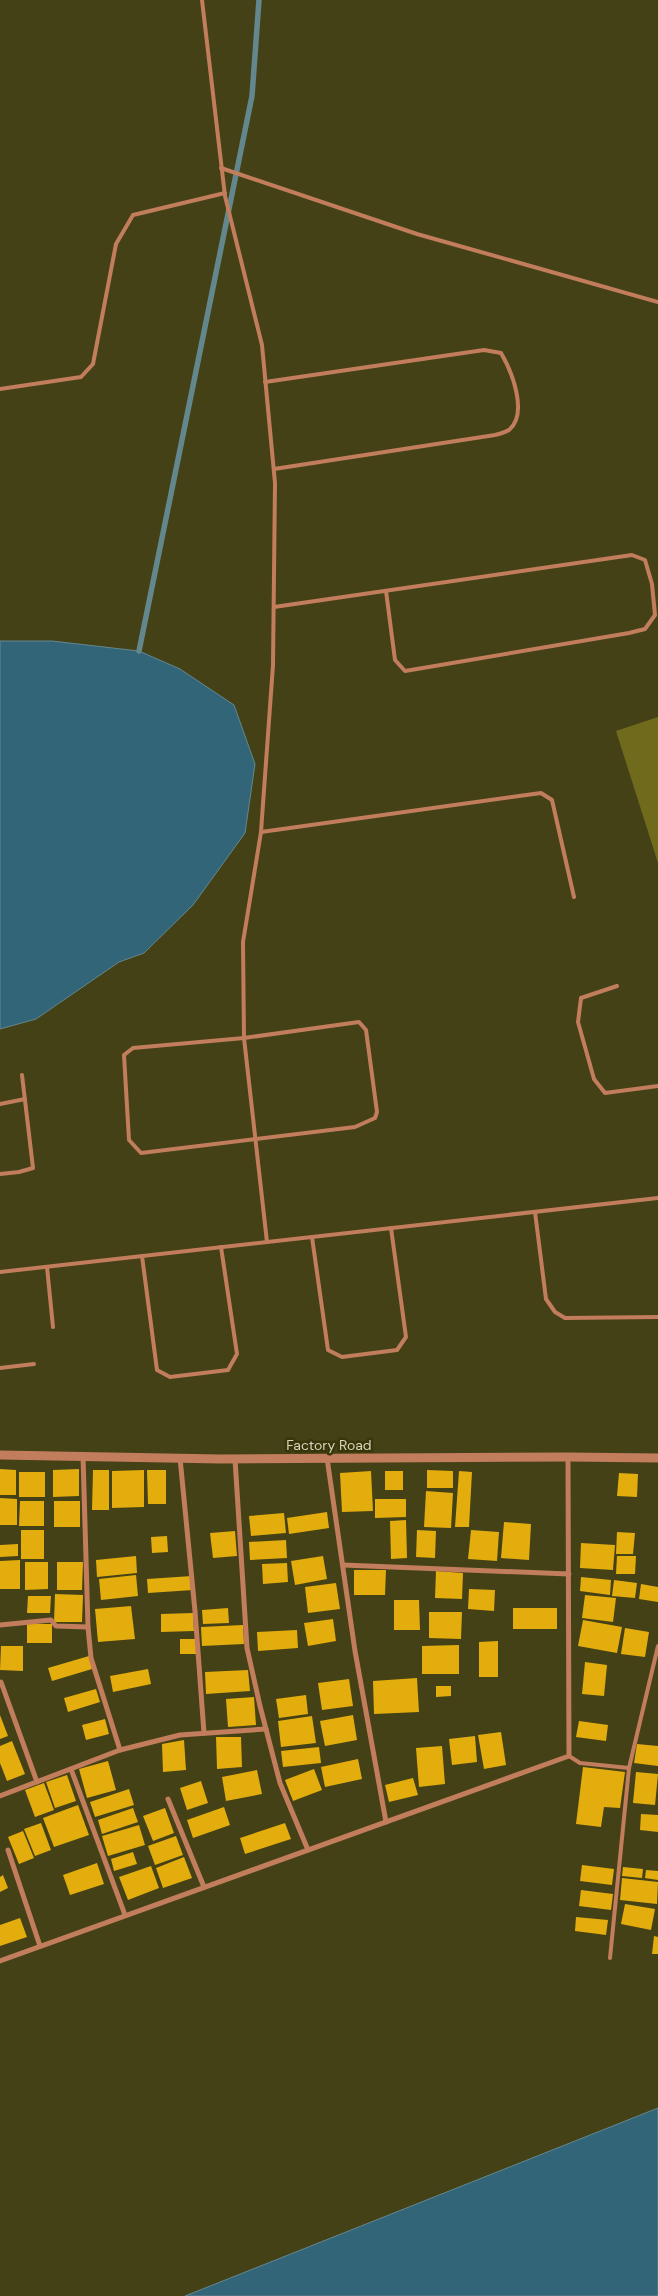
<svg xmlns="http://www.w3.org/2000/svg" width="658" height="2296" font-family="'DM Sans',sans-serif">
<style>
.green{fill:#6f6a1c}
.water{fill:#336579;stroke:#64878e}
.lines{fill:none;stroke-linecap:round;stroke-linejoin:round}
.stream{stroke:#64878e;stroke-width:5.5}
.building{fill:#e3ad0e}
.service{stroke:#c27d5d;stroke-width:4}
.minor{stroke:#c27d5d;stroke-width:5}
.tertiary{stroke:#c27d5d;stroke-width:9}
.labels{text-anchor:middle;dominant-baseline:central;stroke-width:5;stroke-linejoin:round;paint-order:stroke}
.street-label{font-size:14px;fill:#d6d5be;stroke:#393609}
</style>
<rect width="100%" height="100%" fill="#444116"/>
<!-- green -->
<path class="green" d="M658 717V863L616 731Z"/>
<!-- water -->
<g class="water">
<path d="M0 641H52L139 651 180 669 234 705 255 764 245 833 193 905 144 953 119 962 36 1019 0 1029Z"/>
<path d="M658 2108V2296H185Z"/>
</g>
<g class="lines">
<!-- stream -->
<path class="stream" d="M139 651 252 96 259 0"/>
</g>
<!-- building -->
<g class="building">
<path d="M0 1469 16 1470V1495H0Z"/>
<path d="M79 1469V1496L53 1497V1470Z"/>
<path d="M93 1470H109V1510H92Z"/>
<path d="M144 1470V1507L112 1508V1471Z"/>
<path d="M147 1470H166V1504H148Z"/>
<path d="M427 1470 453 1471V1488H427Z"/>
<path d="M371 1471 373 1511 342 1512 340 1473Z"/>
<rect x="385" y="1471" width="18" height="19"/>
<path d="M459 1471 472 1472 469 1527H455Z"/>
<rect x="19" y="1472" width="26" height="25"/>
<path d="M619 1473 638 1474 637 1497 617 1496Z"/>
<path d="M426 1491 453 1493 451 1528 424 1527Z"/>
<path d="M0 1498 17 1499V1525H0Z"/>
<path d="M375 1499H406V1517L375 1518Z"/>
<path d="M20 1501H44V1526H19Z"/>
<rect x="54" y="1501" width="26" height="26"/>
<path d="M327 1512 329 1528 289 1534 287 1518Z"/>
<path d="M284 1513 286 1533 251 1536 249 1516Z"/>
<path d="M406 1520 407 1558 391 1559 390 1521Z"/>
<path d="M504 1522 531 1524 529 1560 501 1558Z"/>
<rect x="21" y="1530" width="23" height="29"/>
<path d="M417 1530 436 1531 435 1558 416 1557Z"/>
<path d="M471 1530 499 1532 497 1561 468 1559Z"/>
<path d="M235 1531 237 1556 213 1558 210 1533Z"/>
<path d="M617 1532 635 1533 633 1554H616Z"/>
<path d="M167 1536 168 1552 152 1553 151 1537Z"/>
<path d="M286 1540 287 1558 250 1560 249 1542Z"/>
<path d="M581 1543 615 1545 613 1570 580 1568Z"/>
<path d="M18 1544V1556L0 1557V1545Z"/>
<path d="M136 1556 137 1573 97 1577 96 1560Z"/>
<path d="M323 1556 327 1579 295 1585 291 1561Z"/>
<path d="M617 1556H636L635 1574H616Z"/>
<path d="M20 1560V1589H0V1561Z"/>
<path d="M25 1562H48V1589L25 1590Z"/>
<path d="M57 1562H83L82 1590H57Z"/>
<path d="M287 1563 288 1582 263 1584 262 1564Z"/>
<path d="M354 1570H386L385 1595H354Z"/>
<path d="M436 1571 463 1573 462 1599 435 1598Z"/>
<path d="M136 1575 138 1596 101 1600 99 1579Z"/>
<path d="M192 1576 193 1590 148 1593 147 1579Z"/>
<path d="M581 1577 611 1580 610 1595 580 1591Z"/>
<path d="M614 1580 637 1583 635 1598 612 1596Z"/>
<path d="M336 1583 340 1609 308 1613 305 1587Z"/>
<path d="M641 1584 658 1587V1602L639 1599Z"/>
<path d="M469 1589 495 1590 494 1611 468 1609Z"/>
<path d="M55 1594 83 1595 82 1622H54Z"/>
<path d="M585 1595 616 1598 613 1622 582 1618Z"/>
<path d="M28 1596H51L50 1613H27Z"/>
<path d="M394 1600H419L420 1630H394Z"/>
<path d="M131 1606 135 1639 98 1642 95 1609Z"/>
<path d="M228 1608 229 1623 203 1624 202 1610Z"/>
<rect x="513" y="1608" width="44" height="21"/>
<path d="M429 1612H462L461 1639 429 1638Z"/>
<path d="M193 1613 194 1631 161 1632V1614Z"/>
<path d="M333 1619 336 1641 308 1646 304 1623Z"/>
<path d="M583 1620 622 1627 617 1653 578 1646Z"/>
<rect x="27" y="1624" width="25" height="19"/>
<path d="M243 1625 244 1644 202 1646 201 1627Z"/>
<path d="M625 1628 649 1632 645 1657 621 1654Z"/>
<path d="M297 1630 298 1648 258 1651 257 1632Z"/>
<rect x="180" y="1639" width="17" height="15"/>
<path d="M498 1641V1677H479V1642Z"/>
<path d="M459 1645V1674H422V1646Z"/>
<path d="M1 1646H23V1671L0 1670Z"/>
<path d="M89 1656 92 1669 52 1681 48 1668Z"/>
<path d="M585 1662 607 1665 604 1696 582 1694Z"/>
<path d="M148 1669 151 1684 113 1692 110 1676Z"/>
<path d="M248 1670 250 1691 206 1694 205 1672Z"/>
<path d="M417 1678 419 1712 374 1714 373 1681Z"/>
<path d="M349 1679 353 1706 322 1710 318 1683Z"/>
<path d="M436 1686H451V1696L436 1697Z"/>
<path d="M96 1689 100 1702 68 1712 64 1698Z"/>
<path d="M306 1695 308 1714 279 1718 276 1699Z"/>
<path d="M254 1697 256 1725 228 1727 226 1699Z"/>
<path d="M0 1715 8 1736 0 1739Z"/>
<path d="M353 1715 357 1740 325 1746 320 1721Z"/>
<path d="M312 1716 316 1743 281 1747 278 1721Z"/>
<path d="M105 1719 109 1734 86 1740 82 1725Z"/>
<path d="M579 1721 608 1725 606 1741 576 1737Z"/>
<path d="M501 1732 506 1765 484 1769 478 1735Z"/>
<path d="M475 1736 477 1762 452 1765 449 1739Z"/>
<path d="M216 1737H241L242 1767 217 1769Z"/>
<path d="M184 1740 186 1770 163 1772 162 1744Z"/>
<path d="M12 1741 25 1774 7 1781 0 1763V1746Z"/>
<path d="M637 1744 658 1746V1766L634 1763Z"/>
<path d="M442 1746 445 1784 419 1787 416 1748Z"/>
<path d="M319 1747 321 1763 283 1767 281 1751Z"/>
<path d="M358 1759 362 1779 325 1787 321 1767Z"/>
<path d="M108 1761 116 1790 87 1798 79 1769Z"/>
<path d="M583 1767 625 1772 620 1808 604 1807 601 1827 576 1824Z"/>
<path d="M314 1769 322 1790 293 1801 285 1780Z"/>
<path d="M257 1770 262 1794 226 1801 222 1777Z"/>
<path d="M636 1772 658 1774 655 1805 633 1803Z"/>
<path d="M67 1775 76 1801 55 1808 46 1782Z"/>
<path d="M413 1778 418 1795 389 1802 385 1785Z"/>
<path d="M201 1781 208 1803 187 1810 180 1788Z"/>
<path d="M44 1783 54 1810 35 1817 25 1790Z"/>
<path d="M129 1789 134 1805 95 1817 90 1802Z"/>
<path d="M78 1805 89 1835 54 1847 43 1818Z"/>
<path d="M224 1807 230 1825 193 1838 187 1820Z"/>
<path d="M133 1808 138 1822 102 1834 98 1820Z"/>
<path d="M165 1808 174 1833 153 1841 143 1816Z"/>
<path d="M641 1814 658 1815V1832L640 1830Z"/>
<path d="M41 1823 51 1850 35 1856 24 1829Z"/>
<path d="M285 1823 291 1839 245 1854 240 1838Z"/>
<path d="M139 1825 145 1845 108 1856 102 1836Z"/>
<path d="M23 1831 34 1858 19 1864 8 1837Z"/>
<path d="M176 1836 183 1855 155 1865 148 1846Z"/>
<path d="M133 1852 137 1864 114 1871 111 1859Z"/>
<path d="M184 1857 192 1878 163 1888 156 1868Z"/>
<path d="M97 1863 104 1884 70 1895 63 1875Z"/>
<path d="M582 1865 614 1869 612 1885 580 1881Z"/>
<path d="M151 1866 159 1888 128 1900 119 1877Z"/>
<path d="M623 1867 643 1869 642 1878 622 1876Z"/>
<path d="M646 1870 658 1871V1880L645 1878Z"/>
<path d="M3 1875 8 1888 0 1892V1877Z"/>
<path d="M622 1878 658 1882 657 1904 620 1900Z"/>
<path d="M581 1890 613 1894 611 1910 579 1906Z"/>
<path d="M625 1904 655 1909 651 1930 621 1924Z"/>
<path d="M576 1917 608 1920 606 1935 575 1931Z"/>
<path d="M20 1918 27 1937 0 1946V1925Z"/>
<path d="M654 1936 658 1937V1954H652Z"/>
</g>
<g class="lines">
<!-- service -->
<g class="service">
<path d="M202 0 225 196 262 345 275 483 273 665 261 832 243 942 244 1038 267 1242"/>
<path d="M221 168 417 234 658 302"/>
<path d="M265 382 484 350 501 353C511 370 529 413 509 430 506 432 499 434 495 435L274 469"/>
<path d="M0 389 81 377 93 364 116 244 133 215 225 193"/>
<path d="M274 607 632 555 645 560 652 584 655 615 645 629 629 633 405 671 395 660 386 591"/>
<path d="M261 832 541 793 552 800 574 897"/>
<path d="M617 986 581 998 578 1022 594 1079 605 1093 658 1086"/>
<path d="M359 1022 366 1030 377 1112 375 1118 355 1127 141 1153 129 1140 124 1055 133 1048 244 1038Z"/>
<path d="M0 1104 25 1099"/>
<path d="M0 1174 19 1172 33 1168 22 1075"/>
<path d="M535 1212 546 1299 555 1312 565 1318 658 1317"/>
<path d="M312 1237 328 1350 342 1357 397 1350 406 1337 391 1228"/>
<path d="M142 1256 157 1370 170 1377 228 1370 237 1354 221 1247"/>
<path d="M47 1267 53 1327"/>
<path d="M0 1272 658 1198"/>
<path d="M0 1368 34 1364"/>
<path d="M569 1756 580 1763 629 1768"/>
<path d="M610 1958 629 1768 658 1646"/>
</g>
<!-- minor -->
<g class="minor">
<path d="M83 1456 88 1627 91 1658 120 1750"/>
<path d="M180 1458 195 1611 204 1733"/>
<path d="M327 1458 355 1651 386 1822"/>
<path d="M235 1459 247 1648 260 1706 280 1783 308 1850"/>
<path d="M343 1565 569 1574"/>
<path d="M0 1625 51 1620 56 1626 88 1627"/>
<path d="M1 1682 37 1782"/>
<path d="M71 1769 125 1915"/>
<path d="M0 1796 120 1750 180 1735 266 1729"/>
<path d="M168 1799 204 1887"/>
<path d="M8 1850 40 1946"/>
<path d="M0 1961 569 1756 568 1457"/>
</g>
<!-- tertiary -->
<path class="tertiary" d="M0 1455 221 1459 568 1457 658 1458"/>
</g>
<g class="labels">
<!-- street labels -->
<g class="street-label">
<text x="329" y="1445">Factory Road</text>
</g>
</g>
</svg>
